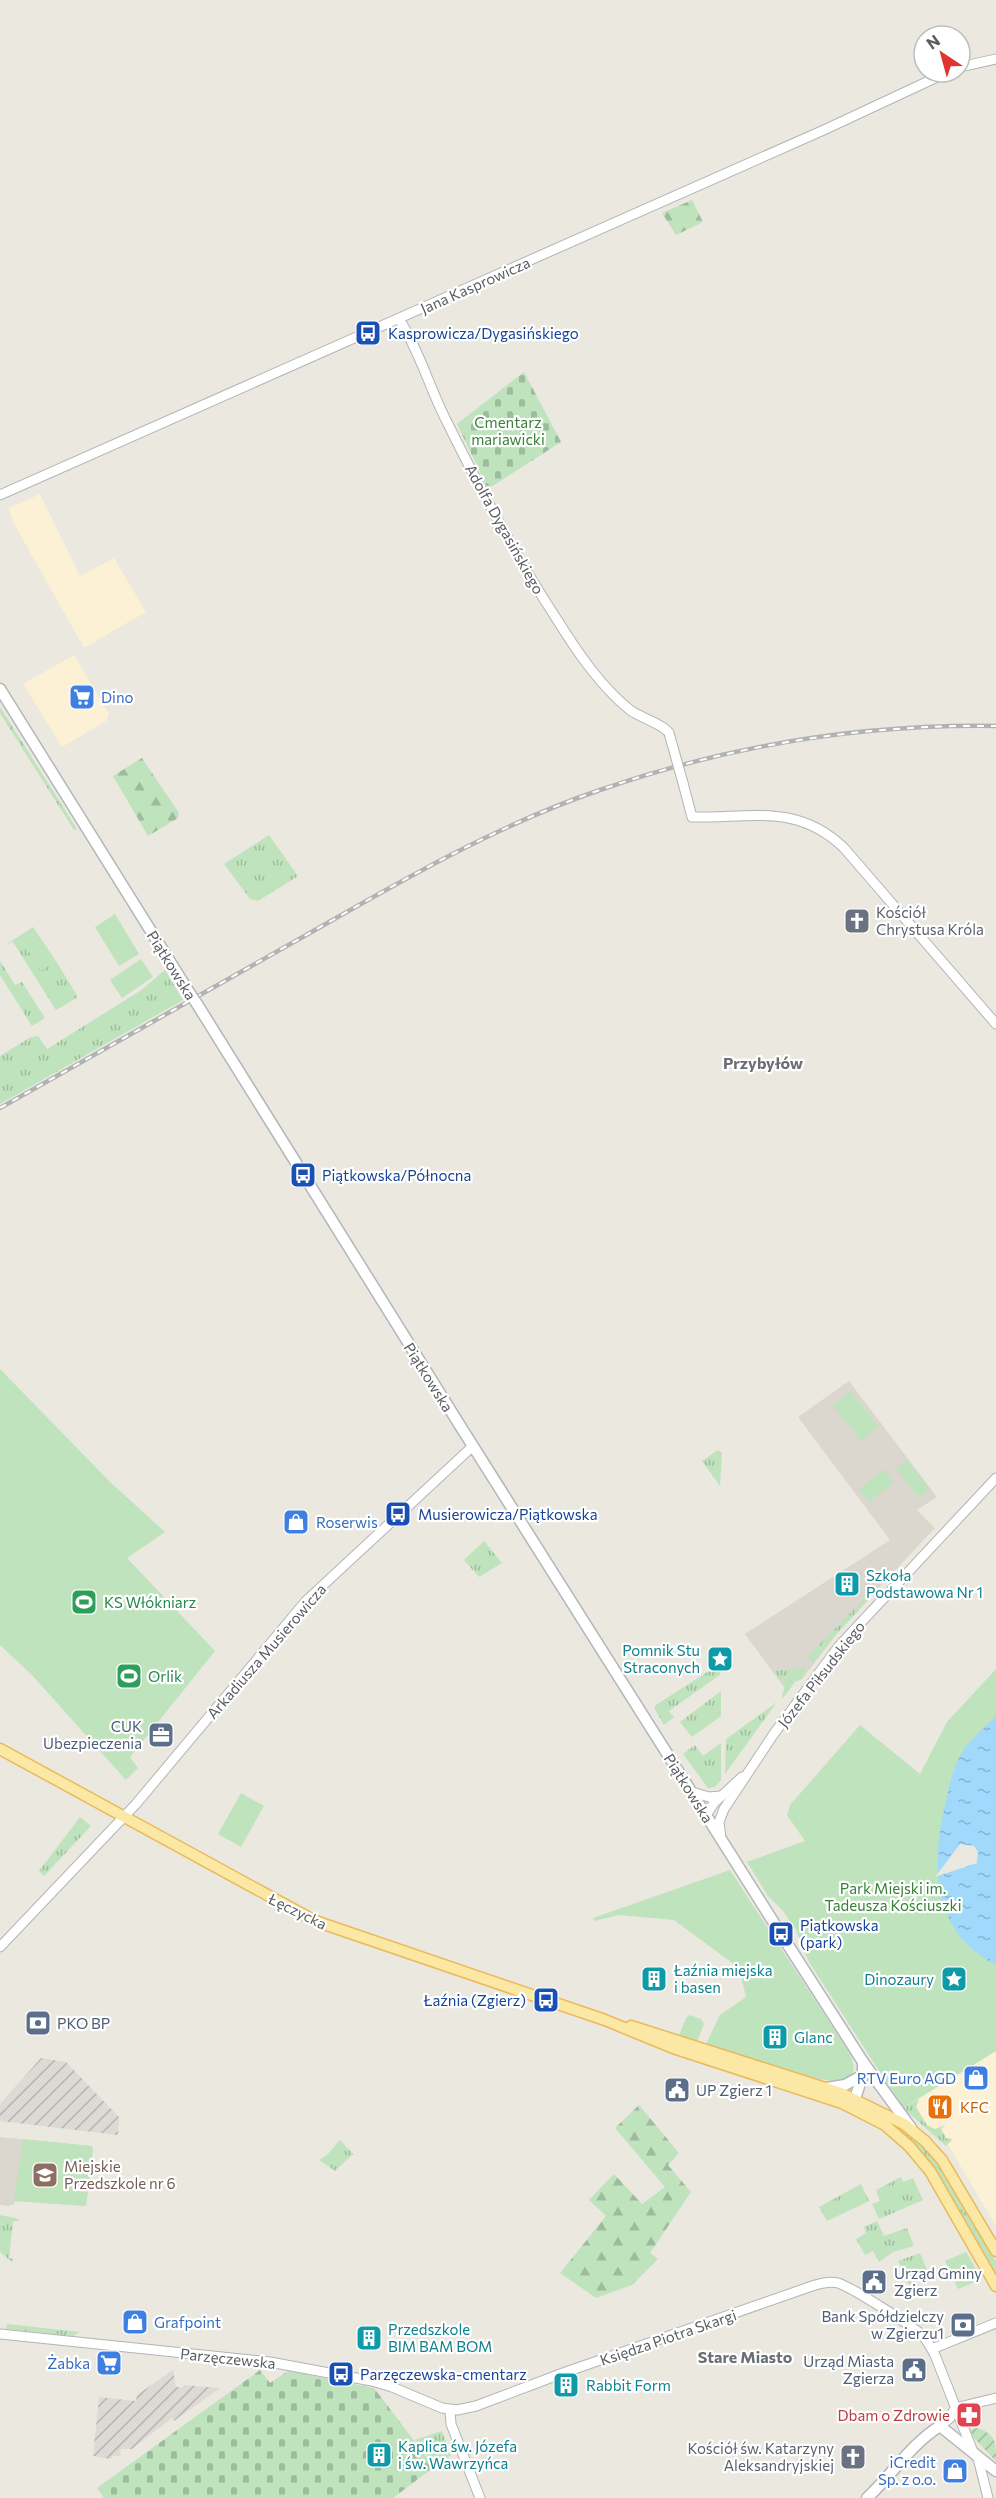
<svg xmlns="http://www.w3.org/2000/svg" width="996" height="2498" font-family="Commissioner,sans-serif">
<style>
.commercial{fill:#fcf0d5}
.industrial{fill:url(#industrial-furrows)}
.education{fill:#dbd7ce}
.grass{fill:url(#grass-tufts)}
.forest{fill:url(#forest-firs)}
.cemetery{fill:url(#cemetery-stones)}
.park{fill:#bfe3bd}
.garden{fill:url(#garden-furrows)}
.water{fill:url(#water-ripples)}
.pier{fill:#ebe8e0}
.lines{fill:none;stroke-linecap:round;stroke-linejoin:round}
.tertiary-casing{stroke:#b1b4b8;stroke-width:11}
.secondary-casing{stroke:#b2b6bb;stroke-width:13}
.primary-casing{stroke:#ebb95a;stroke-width:13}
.tertiary{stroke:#fff;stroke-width:9}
.secondary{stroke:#fff;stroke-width:10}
.primary{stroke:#fbe8a5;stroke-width:10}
.rail-casing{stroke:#b1b2b2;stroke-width:4.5}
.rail{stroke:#fff;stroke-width:2;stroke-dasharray:7;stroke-linecap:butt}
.tertiary-bridge-casing{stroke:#b1b4b8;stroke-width:11;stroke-linecap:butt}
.secondary-bridge-casing{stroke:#b2b6bb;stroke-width:13;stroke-linecap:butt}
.tertiary-bridge{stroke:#fff;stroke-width:9}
.secondary-bridge{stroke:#fff;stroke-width:10}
.labels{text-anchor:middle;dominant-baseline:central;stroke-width:4.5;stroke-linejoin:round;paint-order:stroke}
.street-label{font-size:15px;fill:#595d61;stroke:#fff}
.transit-label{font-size:15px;fill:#164399;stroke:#fff;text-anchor:start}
.park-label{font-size:15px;fill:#388137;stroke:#fff}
.shop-label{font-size:15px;fill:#366cbe;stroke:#fff;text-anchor:start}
.worship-label{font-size:15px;fill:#5b616d;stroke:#fff;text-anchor:start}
.culture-label{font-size:15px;fill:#0d838f;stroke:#fff;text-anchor:start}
.leisure-label{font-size:15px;fill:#27864d;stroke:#fff;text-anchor:start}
.service-label{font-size:15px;fill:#4e5e75;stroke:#fff;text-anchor:end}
.food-label{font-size:15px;fill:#c56008;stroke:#fff;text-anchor:start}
.education-label{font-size:15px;fill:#785e54;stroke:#fff;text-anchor:start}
.health-label{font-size:15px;fill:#be3a42;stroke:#fff;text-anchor:end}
.neighbourhood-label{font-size:16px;font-weight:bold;fill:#6a6f73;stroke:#fff}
</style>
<defs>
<pattern id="industrial-furrows" width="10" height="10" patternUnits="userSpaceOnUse" patternTransform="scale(1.5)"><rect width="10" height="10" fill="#dddad5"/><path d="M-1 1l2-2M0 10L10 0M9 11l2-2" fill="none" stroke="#b6b4b0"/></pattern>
<pattern id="grass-tufts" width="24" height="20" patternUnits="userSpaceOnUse" patternTransform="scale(1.5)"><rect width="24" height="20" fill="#bfe3bd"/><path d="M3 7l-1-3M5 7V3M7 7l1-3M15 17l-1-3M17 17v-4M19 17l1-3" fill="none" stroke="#9ebb9d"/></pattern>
<pattern id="forest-firs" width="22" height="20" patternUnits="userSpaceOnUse" patternTransform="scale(1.5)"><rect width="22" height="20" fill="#bfe3bd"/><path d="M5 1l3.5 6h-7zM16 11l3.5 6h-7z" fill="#9ebb9d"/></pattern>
<pattern id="cemetery-stones" width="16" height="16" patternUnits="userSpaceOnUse" patternTransform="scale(1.5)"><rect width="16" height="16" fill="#bfe3bd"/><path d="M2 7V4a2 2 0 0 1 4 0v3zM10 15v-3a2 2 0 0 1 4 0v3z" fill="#9ebb9d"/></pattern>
<pattern id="garden-furrows" width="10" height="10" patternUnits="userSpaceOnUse" patternTransform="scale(1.5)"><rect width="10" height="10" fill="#bfe3bd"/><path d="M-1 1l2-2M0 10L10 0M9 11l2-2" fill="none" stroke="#9ebb9d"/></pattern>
<pattern id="water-ripples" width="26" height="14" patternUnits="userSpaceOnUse" patternTransform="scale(1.5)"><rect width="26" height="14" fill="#a0d9fb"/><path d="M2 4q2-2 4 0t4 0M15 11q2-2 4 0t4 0" fill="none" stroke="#85b3cf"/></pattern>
</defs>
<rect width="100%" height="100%" fill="#ebe8e0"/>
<!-- commercial -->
<g class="commercial">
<path d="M40 494 80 576 114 558 146 612 84 648 13 522 9 508Z"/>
<path d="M74 655 109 714 106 721 62 747 23 684Z"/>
<path d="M996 2051V2226L948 2145 903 2108Z"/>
</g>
<!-- industrial -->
<g class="industrial">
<path d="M41 2058 66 2062 119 2117 118 2135 0 2121V2104Z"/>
<path d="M173 2370 176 2387H183L184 2385 220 2388 174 2421 172 2418 132 2449H121L120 2456H113L110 2459 93 2456 99 2397 136 2401 137 2395Z"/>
</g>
<!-- education -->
<g class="education">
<path d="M849 1381 937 1497 917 1510 935 1528 842 1627 802 1679 795 1681 786 1690 745 1634 890 1540 798 1417Z"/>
<path d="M0 2137 91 2146 93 2149 86 2206 15 2201 14 2204 8 2206 0 2205Z"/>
</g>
<!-- grass -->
<g class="grass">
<path d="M0 707 77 829 74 830 0 713Z"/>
<path d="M269 835 298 876 258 901 250 899 224 864Z"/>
<path d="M33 927 39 936 25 945 41 970 56 961 78 997 56 1010 13 942 7 944Z"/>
<path d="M0 961 15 985 22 982 45 1018 32 1026 0 975Z"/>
<path d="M165 970 183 1000 0 1104V1056L31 1037 38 1036 47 1049 140 991Z"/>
<path d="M718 1450 722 1453 720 1486 702 1461Z"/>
<path d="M484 1541 502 1563 479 1577 464 1560Z"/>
<path d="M868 1591 870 1598 833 1638 829 1640 831 1641 813 1663 807 1657 865 1598 862 1595Z"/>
<path d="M807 1667 802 1679 795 1682 783 1698 782 1696 785 1686 773 1671Z"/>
<path d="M719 1671 721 1674 669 1711 674 1717 664 1725 654 1708 656 1705 707 1672Z"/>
<path d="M721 1691V1716L692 1737 680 1722Z"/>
<path d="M777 1702 725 1774 726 1739Z"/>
<path d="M721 1743V1780L715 1787 708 1788 683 1754 695 1745 703 1756Z"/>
<path d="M80 1817 91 1826 44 1876 39 1871Z"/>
<path d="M919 2099 916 2107 927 2125 935 2129 946 2125 941 2129 947 2139 950 2138 952 2140 946 2146 903 2108Z"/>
<path d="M882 2117C939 2141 967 2210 996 2261V2275C964 2218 936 2157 882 2117Z"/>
<path d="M340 2140 353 2154 335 2171 319 2160 327 2155Z"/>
<path d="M901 2177 903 2182 913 2178 923 2200 879 2219 872 2204 880 2201 876 2190Z"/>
<path d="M861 2184 869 2201 827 2221 819 2207Z"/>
<path d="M0 2215 19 2219 18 2221H13L9 2258 14 2259 12 2262 0 2252Z"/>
<path d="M877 2221 884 2236 907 2228 914 2246 893 2252 879 2262 873 2251 865 2255 856 2239 866 2233 864 2227Z"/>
<path d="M966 2252 982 2279 958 2289 945 2261Z"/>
<path d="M920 2253 927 2270 923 2272 925 2278 909 2285 898 2261Z"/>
<path d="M7 2324 80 2332 73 2336 6 2329Z"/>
<path d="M442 2431 451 2455 435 2466 415 2440Z"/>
</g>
<!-- forest -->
<g class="forest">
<path d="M692 200 703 222 676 235 662 213Z"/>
<path d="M142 758 179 813 178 818 148 836 113 776Z"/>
<path d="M639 2105 679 2153 668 2165 691 2192 650 2253 658 2259 632 2285 596 2298 560 2273 606 2216 589 2200 614 2174 642 2204 665 2187 615 2128Z"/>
</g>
<!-- cemetery -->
<g class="cemetery">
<path d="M524 372 561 442 488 489 457 424Z"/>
<path d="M260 2370 270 2383 288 2371 374 2388 434 2467 393 2498H104L97 2488Z"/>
</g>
<!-- park -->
<g class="park">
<path d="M115 914 139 954 119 966 95 927Z"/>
<path d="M39 936 56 961 41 971 25 945Z"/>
<path d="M141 959 153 977 122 998 110 980Z"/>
<path d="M0 1369 109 1481 165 1532 127 1558 215 1651 130 1757 138 1768 126 1780 32 1675 0 1645Z"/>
<path d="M851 1391 879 1427 861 1441 833 1405Z"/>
<path d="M907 1460 930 1489 919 1498 896 1468Z"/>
<path d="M884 1469 894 1483 869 1502 859 1489Z"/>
<path d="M996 1669V2051L903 2108 809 1962 796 1930 783 1911 768 1896 747 1862 805 1841 787 1815 790 1805 860 1725 920 1774 947 1722Z"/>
<path d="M241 1793 264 1806 241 1847 218 1834Z"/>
<path d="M730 1870 850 2054C854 2063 857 2077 844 2081 823 2086 731 2052 706 2044L720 2015 746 1997 739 1968 674 1920 619 1915 594 1921 593 1918Z"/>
<path d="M690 2015 701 2019 704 2024 697 2042 679 2036 686 2018Z"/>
<path d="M23 2139 91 2146 93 2149 86 2206 14 2201Z"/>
</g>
<!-- garden -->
<path class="garden" d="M977 2428C996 2434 996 2443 996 2461L973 2437 970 2429Z"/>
<!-- water -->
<path class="water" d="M996 1716V1965C930 1931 931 1864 946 1801 949 1785 955 1762 964 1749 973 1737 986 1726 996 1716Z"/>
<!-- pier -->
<path class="pier" d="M960 1844 974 1846 978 1852 977 1863 935 1877Z"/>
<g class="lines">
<!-- tertiary casing -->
<g class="tertiary-casing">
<g id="tertiary">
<path d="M960 67 996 59"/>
<path d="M399 319C419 350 429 386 445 418 479 487 514 554 556 618 576 650 600 686 630 710 641 718 663 724 669 733"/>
<path d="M0 495 826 129 948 72"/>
<path d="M683 783 692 817C752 818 797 803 844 848L996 1024"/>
<path d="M692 1792 709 1797 721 1796"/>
<path d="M706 1815 714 1803 742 1777"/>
<path d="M721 1838 719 1822 724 1809 773 1735 839 1646 996 1478"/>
<path d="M0 1947 136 1804 306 1601 473 1446"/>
<path d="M0 2334 270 2362 372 2381 392 2387 442 2408 457 2410 476 2406 563 2373 815 2285C822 2283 830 2281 838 2283 851 2287 911 2325 922 2335 928 2341 931 2348 935 2355L973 2452"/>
<path d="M932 2349 996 2323"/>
<path d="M450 2410 451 2424 480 2498"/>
<path d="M940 2426 950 2418 955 2408 996 2398"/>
<path d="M978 2458 988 2498"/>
</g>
</g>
<!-- secondary casing -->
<g class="secondary-casing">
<g id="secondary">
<path d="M0 689 187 989"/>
<path d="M197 1004 459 1424 781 1934 863 2062 911 2128"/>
<path d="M827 2088 845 2085 863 2075"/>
<path d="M852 2107 863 2075V2062"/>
<path d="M867 2498C892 2475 911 2444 940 2426L996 2471"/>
</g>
</g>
<!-- primary casing -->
<g class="primary-casing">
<g id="primary">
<path d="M0 1749 315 1921 605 2020 673 2048 842 2103 885 2125 909 2146 930 2171 996 2286"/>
<path d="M631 2026 841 2093 904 2124 925 2141 942 2160 996 2251"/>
</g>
</g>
<!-- tertiary -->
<use href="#tertiary" class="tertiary"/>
<!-- secondary -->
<use href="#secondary" class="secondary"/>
<!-- primary -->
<use href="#primary" class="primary"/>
<!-- rail casing -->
<g class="rail-casing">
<path id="rail" d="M0 1108C103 1050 205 992 308 934 403 880 497 825 600 790 727 746 862 724 996 726"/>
</g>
<!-- rail -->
<use href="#rail" class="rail"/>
<!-- tertiary-bridge casing -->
<g class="tertiary-bridge-casing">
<path id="tertiary-bridge" d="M669 733 683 783"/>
</g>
<!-- secondary-bridge casing -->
<g class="secondary-bridge-casing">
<path id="secondary-bridge" d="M187 989 197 1004"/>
</g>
<!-- tertiary-bridge -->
<use href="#tertiary-bridge" class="tertiary-bridge"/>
<!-- secondary-bridge -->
<use href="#secondary-bridge" class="secondary-bridge"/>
</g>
<!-- icons -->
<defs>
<g id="bus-square" transform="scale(1.35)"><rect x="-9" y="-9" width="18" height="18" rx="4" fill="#1a4fb4" stroke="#fff"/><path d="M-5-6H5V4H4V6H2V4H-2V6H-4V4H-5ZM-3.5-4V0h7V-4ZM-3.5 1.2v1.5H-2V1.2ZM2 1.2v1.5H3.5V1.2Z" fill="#fff"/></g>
<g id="supermarket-square" transform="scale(1.35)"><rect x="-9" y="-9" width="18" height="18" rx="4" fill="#3f7fe0" stroke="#fff"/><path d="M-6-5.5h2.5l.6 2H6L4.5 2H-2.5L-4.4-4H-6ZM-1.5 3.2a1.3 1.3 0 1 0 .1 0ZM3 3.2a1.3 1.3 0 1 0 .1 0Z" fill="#fff"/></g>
<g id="church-square" transform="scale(1.35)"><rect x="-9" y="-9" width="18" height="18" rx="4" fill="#6b7280" stroke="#fff"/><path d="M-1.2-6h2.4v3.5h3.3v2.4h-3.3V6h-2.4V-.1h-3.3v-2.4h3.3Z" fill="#fff"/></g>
<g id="shop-square" transform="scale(1.35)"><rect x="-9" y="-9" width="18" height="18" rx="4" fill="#3f7fe0" stroke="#fff"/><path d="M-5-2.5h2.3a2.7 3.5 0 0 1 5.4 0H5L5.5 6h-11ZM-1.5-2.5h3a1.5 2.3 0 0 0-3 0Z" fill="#fff"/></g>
<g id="building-square" transform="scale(1.35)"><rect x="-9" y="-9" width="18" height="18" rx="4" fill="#0f9aa8" stroke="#fff"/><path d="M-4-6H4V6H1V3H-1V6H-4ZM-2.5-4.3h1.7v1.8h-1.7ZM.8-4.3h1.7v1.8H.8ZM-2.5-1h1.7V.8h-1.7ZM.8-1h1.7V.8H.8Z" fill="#fff"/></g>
<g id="stadium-square" transform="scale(1.35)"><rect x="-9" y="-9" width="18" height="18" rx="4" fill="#2e9e5b" stroke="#fff"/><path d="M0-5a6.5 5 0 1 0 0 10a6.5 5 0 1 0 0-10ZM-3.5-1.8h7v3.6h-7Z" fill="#fff"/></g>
<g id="sight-square" transform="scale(1.35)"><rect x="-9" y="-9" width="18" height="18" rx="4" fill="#0f9aa8" stroke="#fff"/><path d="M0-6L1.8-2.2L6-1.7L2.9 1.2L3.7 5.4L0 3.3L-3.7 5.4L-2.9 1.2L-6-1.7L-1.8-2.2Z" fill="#fff"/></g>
<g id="office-square" transform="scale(1.35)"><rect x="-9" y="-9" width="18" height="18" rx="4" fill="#5c6f8a" stroke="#fff"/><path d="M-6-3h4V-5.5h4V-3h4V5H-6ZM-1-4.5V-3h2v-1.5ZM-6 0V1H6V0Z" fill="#fff"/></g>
<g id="bank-square" transform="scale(1.35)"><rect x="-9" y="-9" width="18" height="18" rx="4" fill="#5c6f8a" stroke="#fff"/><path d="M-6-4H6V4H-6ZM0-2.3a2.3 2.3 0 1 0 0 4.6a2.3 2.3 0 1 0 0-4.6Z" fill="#fff"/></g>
<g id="civic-square" transform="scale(1.35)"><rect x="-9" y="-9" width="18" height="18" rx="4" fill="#5c6f8a" stroke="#fff"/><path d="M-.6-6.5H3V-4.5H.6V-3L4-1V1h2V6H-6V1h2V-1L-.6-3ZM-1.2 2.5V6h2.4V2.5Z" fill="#fff"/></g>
<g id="restaurant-square" transform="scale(1.35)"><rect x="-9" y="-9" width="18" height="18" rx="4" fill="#e8710a" stroke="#fff"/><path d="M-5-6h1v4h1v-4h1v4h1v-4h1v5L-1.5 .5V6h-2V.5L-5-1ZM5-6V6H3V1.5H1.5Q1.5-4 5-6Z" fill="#fff"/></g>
<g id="school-square" transform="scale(1.35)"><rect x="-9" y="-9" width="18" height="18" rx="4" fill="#8d6e63" stroke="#fff"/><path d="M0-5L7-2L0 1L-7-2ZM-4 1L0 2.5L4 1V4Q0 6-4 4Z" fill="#fff"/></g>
<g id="pharmacy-square" transform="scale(1.35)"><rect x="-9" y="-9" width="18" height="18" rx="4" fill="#e0444e" stroke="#fff"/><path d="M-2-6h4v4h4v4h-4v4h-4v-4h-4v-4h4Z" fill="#fff"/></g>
</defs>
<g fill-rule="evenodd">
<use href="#bus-square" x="368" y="333"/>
<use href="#supermarket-square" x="82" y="697"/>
<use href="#church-square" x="857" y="921"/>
<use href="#bus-square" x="303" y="1175"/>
<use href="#bus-square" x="398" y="1514"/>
<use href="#shop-square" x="296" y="1522"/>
<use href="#building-square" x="847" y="1584"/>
<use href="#stadium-square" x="84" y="1602"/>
<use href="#sight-square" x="720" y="1659"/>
<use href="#stadium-square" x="129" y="1676"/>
<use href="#office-square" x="161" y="1735"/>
<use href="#bus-square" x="781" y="1934"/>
<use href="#building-square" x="654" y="1979"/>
<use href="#sight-square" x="954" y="1979"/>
<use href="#bus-square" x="546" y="2000"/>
<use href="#bank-square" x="38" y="2023"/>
<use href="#building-square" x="775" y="2037"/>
<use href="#shop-square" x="976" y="2078"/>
<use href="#civic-square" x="677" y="2090"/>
<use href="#restaurant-square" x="940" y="2107"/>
<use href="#school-square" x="45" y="2175"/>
<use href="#civic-square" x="874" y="2282"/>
<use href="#shop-square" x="135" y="2322"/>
<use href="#bank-square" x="963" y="2325"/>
<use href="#building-square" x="369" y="2338"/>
<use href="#supermarket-square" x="109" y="2363"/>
<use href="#civic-square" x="914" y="2370"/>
<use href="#bus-square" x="341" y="2374"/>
<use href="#building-square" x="566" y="2385"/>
<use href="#pharmacy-square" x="969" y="2415"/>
<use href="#building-square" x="379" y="2455"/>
<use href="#church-square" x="853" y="2457"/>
<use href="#shop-square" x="955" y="2471"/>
</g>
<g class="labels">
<!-- street labels -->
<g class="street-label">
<text transform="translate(475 285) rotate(-24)">Jana Kasprowicza</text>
<text transform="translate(505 529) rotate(61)">Adolfa Dygasińskiego</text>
<text transform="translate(172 965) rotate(58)">Piątkowska</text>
<text transform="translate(429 1377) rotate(58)">Piątkowska</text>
<text transform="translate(266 1651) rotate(-49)">Arkadiusza Musierowicza</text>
<text transform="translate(821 1674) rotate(-52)">Józefa Piłsudskiego</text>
<text transform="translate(689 1788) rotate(58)">Piątkowska</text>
<text transform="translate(298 1911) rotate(26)">Łęczycka</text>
<text transform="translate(668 2337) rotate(-19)">Księdza Piotra Skargi</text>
<text transform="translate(228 2358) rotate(6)">Parzęczewska</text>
</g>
<!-- transit labels -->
<g class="transit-label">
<text x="388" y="333">Kasprowicza/Dygasińskiego</text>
<text x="322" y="1175">Piątkowska/Północna</text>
<text x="418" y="1514">Musierowicza/Piątkowska</text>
<text x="800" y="1925">Piątkowska<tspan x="800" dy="17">(park)</tspan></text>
<text x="526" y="2000" text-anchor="end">Łaźnia (Zgierz)</text>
<text x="360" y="2374">Parzęczewska-cmentarz</text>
</g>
<!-- park labels -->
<g class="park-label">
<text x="508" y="422">Cmentarz<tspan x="508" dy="17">mariawicki</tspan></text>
<text x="893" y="1888">Park Miejski im.<tspan x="893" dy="17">Tadeusza Kościuszki</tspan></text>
</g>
<!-- shop labels -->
<g class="shop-label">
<text x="101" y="697">Dino</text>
<text x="316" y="1522">Roserwis</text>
<text x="956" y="2078" text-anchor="end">RTV Euro AGD</text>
<text x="154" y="2322">Grafpoint</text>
<text x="90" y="2363" text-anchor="end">Żabka</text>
<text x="936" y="2462" text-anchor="end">iCredit<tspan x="936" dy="17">Sp. z o.o.</tspan></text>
</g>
<!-- worship labels -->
<g class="worship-label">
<text x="876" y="912">Kościół<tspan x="876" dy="17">Chrystusa Króla</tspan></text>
<text x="834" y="2448" text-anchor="end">Kościół św. Katarzyny<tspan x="834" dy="17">Aleksandryjskiej</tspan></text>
</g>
<!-- culture labels -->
<g class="culture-label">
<text x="866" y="1575">Szkoła<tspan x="866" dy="17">Podstawowa Nr 1</tspan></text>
<text x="700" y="1650" text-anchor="end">Pomnik Stu<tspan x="700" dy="17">Straconych</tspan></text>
<text x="674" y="1970">Łaźnia miejska<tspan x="674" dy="17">i basen</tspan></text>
<text x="934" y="1979" text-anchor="end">Dinozaury</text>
<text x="794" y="2037">Glanc</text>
<text x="388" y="2329">Przedszkole<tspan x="388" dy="17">BIM BAM BOM</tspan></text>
<text x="586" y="2385">Rabbit Form</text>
<text x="398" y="2446">Kaplica św. Józefa<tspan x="398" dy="17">i św. Wawrzyńca</tspan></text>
</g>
<!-- leisure labels -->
<g class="leisure-label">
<text x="104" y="1602">KS Włókniarz</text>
<text x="148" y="1676">Orlik</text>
</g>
<!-- service labels -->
<g class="service-label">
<text x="142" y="1726">CUK<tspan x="142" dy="17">Ubezpieczenia</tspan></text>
<text x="57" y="2023" text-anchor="start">PKO BP</text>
<text x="696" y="2090" text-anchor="start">UP Zgierz 1</text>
<text x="894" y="2273" text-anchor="start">Urząd Gminy<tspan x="894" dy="17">Zgierz</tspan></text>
<text x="944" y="2316">Bank Spółdzielczy<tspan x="944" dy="17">w Zgierzu1</tspan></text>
<text x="894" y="2361">Urząd Miasta<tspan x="894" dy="17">Zgierza</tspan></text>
</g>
<!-- food labels -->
<g class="food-label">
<text x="960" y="2107">KFC</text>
</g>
<!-- education labels -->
<g class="education-label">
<text x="64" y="2166">Miejskie<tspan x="64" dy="17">Przedszkole nr 6</tspan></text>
</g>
<!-- health labels -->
<g class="health-label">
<text x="950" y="2415">Dbam o Zdrowie</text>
</g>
<!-- neighbourhood labels -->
<g class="neighbourhood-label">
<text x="763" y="1062">Przybyłów</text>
<text x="745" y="2356">Stare Miasto</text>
</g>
</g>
<!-- north arrow -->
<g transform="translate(942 54) rotate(324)"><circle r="28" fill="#ffffff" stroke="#bdbec0" stroke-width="1.5"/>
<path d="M0-4.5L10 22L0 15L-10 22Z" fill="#e13330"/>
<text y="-9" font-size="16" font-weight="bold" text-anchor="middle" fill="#595d61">N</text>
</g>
</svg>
